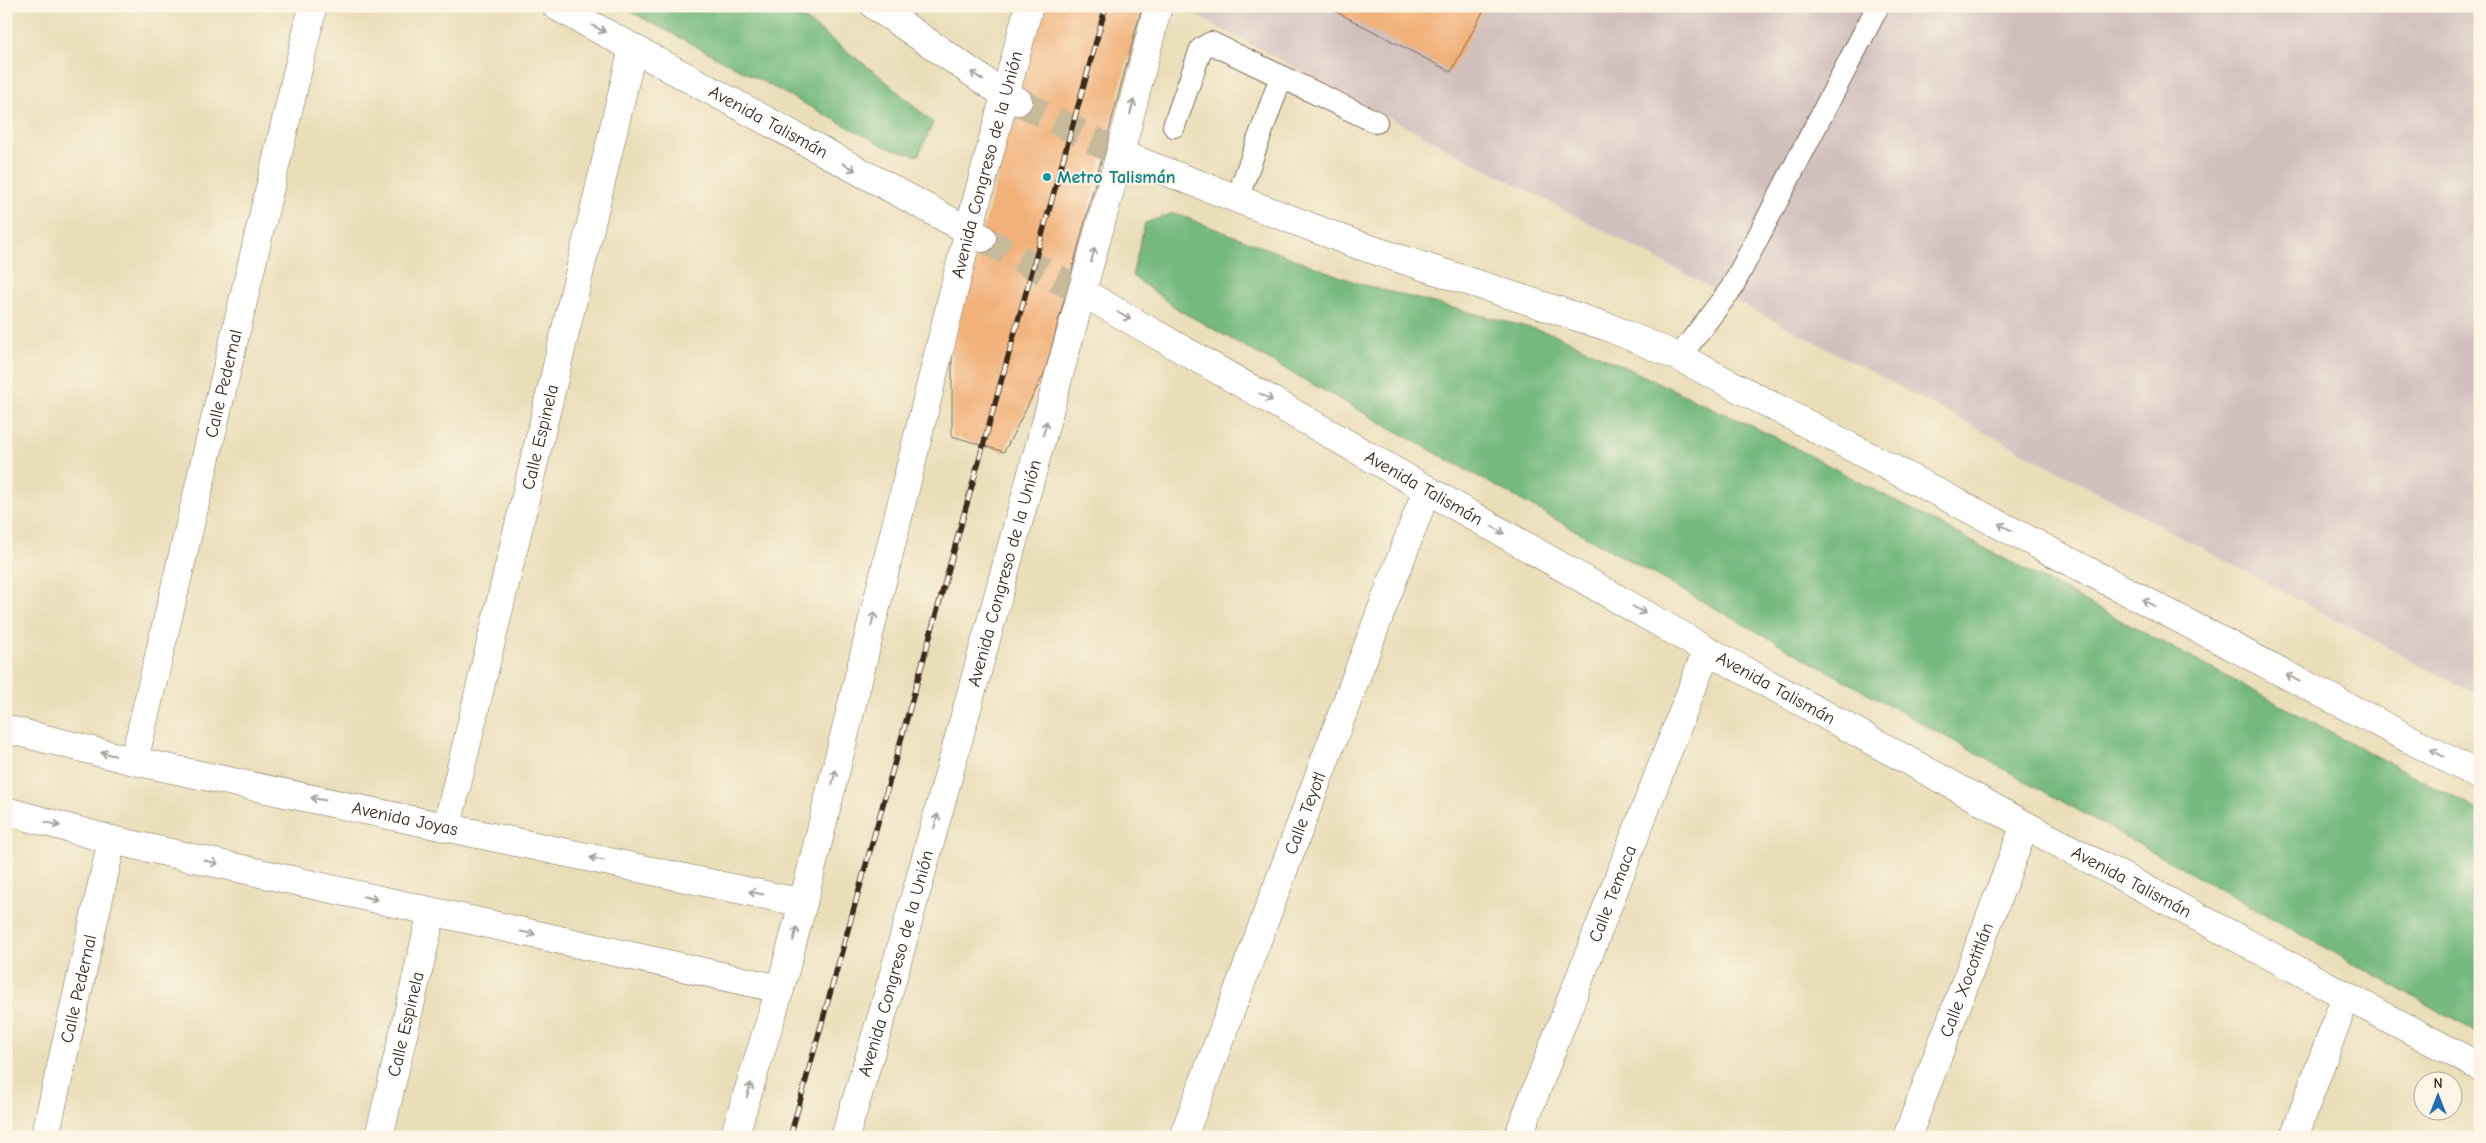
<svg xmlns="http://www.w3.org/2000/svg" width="2486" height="1143" font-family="'Comic Neue',sans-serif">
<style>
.industrial{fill:#d1bfbd}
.forest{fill:#74b97e;stroke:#58724e}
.building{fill:#f1b179}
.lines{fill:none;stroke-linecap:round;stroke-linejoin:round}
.primary-tunnel{stroke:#c7ba9a;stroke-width:28;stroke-dasharray:28 14;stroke-linecap:butt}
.lane-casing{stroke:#786954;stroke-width:24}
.street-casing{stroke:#786954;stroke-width:29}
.primary-casing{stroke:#786954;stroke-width:29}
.lane{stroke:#fff;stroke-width:22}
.street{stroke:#fff;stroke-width:28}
.primary{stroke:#fff;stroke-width:28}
.rail-casing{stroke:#3b2a1e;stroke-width:5.5}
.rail{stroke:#fcf5e5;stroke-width:4;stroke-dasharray:11;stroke-linecap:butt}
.oneway{stroke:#a79f9a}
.culture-dot{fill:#0f9aa8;stroke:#fcf5e5;stroke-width:2}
.labels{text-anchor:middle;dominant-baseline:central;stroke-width:4;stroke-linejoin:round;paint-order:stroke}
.street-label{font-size:18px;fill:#3b2a1e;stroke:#fcf5e5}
.culture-label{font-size:18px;font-weight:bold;fill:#0d838f;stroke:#fcf5e5;text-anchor:start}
</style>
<rect width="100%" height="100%" fill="#fcf5e5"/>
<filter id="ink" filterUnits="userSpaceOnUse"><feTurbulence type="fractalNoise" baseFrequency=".02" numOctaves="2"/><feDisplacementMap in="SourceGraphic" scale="10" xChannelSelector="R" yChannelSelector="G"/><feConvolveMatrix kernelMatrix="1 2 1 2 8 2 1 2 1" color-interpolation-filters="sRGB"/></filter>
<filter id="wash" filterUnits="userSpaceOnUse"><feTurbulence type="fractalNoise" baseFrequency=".0096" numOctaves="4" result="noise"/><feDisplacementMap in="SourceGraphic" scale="20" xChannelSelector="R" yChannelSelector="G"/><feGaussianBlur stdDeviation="1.12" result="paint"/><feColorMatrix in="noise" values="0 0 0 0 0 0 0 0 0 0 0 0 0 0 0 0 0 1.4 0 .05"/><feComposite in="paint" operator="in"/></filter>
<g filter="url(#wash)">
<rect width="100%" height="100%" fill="#eadeb9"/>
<!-- industrial -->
<path class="industrial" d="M1178 6H2480V697L2023 452Z"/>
<!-- forest -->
<g class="forest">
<path d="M620 6H787L880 76 933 123 918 156 886 147Z"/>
<path d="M1174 213 1360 284 1554 334 1775 437 2480 811V1034L1179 310 1132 276 1145 223Z"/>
</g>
<g id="blocks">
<!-- building -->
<g class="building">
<path d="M1042 6H1142L1045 372 1004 452 952 436V347Z"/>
<path d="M1325 6H1486L1451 72Z"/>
</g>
</g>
</g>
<g filter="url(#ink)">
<use href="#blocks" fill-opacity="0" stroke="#786954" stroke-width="1"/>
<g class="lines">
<!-- primary-tunnel -->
<g class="primary-tunnel">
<path d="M1018 101 1120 154"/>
<path d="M982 238 1082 292"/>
</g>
<!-- lane casing -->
<g class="lane-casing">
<g id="lane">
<path d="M1174 126 1201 49 1211 43 1376 122"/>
<path d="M1237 199 1281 77"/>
<path d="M1679 357 1731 289 1878 6"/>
</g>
</g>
<!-- street casing -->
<g class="street-casing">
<g id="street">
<path id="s1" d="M6 729 134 761 803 903"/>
<path id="s2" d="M134 761 313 6"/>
<path d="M6 811 112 840 780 989"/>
<path id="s3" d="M447 826 633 48"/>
<path id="s4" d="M45 1137 112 840"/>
<path id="s5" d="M379 1137 432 912"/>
<path id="s6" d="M1183 1137 1427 489"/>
<path id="s7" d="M1518 1137 1707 650"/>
<path id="s8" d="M1907 1137 2025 825"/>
<path d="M2294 1137 2346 996"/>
</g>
</g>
<!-- primary casing -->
<g class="primary-casing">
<g id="primary">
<path id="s9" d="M556 6 982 238"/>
<path d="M875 6 1005 95 1018 101"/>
<path d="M1120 154 1358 245 1608 327 1679 357 2480 776"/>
<path id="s10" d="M1082 292 1707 650 2025 825 2480 1067"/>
<path id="s11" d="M734 1137 780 989 803 903 968 233 1029 6"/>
<path id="s12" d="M845 1137 884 1009 1120 154 1158 6"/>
</g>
</g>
<!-- lane -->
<use href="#lane" class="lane"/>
<!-- street -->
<use href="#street" class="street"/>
<!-- primary -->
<use href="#primary" class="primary"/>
<!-- rail casing -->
<g class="rail-casing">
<path id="rail" d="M790 1137 1106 6"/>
</g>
<!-- rail -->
<use href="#rail" class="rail"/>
</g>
<!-- one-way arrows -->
<defs><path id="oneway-shaft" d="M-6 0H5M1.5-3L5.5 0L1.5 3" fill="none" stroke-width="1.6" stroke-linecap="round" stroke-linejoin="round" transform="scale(1.25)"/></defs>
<g class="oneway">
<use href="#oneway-shaft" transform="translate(599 29) rotate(28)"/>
<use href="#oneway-shaft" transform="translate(977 76) rotate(-146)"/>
<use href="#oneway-shaft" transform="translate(1132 107) rotate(-76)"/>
<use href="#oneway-shaft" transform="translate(849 167) rotate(29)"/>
<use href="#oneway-shaft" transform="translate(1093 255) rotate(-74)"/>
<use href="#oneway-shaft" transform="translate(1124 316) rotate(30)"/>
<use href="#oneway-shaft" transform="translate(1266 397) rotate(30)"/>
<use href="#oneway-shaft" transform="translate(1045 428) rotate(-75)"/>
<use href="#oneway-shaft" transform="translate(2005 527) rotate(-152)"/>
<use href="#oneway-shaft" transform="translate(1498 530) rotate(30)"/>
<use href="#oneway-shaft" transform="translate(2149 603) rotate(-152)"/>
<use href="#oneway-shaft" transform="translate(1639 610) rotate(30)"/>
<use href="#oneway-shaft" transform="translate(873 619) rotate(-76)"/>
<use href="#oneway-shaft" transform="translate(2293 678) rotate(-152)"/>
<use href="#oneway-shaft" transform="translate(2437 753) rotate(-152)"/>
<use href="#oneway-shaft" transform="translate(108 754) rotate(-166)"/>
<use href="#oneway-shaft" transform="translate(834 777) rotate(-76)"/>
<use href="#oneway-shaft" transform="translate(318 799) rotate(-168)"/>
<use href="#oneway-shaft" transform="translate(936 821) rotate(-75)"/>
<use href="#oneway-shaft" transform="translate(53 824) rotate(15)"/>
<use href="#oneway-shaft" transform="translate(597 859) rotate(-168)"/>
<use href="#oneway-shaft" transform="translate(211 862) rotate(13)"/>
<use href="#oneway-shaft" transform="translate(756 893) rotate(-168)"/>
<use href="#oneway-shaft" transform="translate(370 898) rotate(13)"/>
<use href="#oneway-shaft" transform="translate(528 933) rotate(12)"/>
<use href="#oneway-shaft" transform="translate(795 934) rotate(-75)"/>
<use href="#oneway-shaft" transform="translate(749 1090) rotate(-73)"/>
</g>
</g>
<!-- markers -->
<circle class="culture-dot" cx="1047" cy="177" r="5"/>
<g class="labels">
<!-- street labels -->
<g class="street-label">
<text stroke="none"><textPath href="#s9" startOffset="242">Avenida Talismán</textPath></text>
<text stroke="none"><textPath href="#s11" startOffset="1005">Avenida Congreso de la Unión</textPath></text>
<text stroke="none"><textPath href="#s2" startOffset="388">Calle Pedernal</textPath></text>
<text stroke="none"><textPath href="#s3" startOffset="400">Calle Espinela</textPath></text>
<text stroke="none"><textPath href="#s10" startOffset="394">Avenida Talismán</textPath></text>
<text stroke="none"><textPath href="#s12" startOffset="586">Avenida Congreso de la Unión</textPath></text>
<text stroke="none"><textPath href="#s10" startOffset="799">Avenida Talismán</textPath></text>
<text stroke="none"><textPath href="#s6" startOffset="346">Calle Teyotl</textPath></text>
<text stroke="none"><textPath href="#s1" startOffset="409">Avenida Joyas</textPath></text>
<text stroke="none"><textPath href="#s10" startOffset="1204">Avenida Talismán</textPath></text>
<text stroke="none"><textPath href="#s7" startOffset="261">Calle Temaca</textPath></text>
<text stroke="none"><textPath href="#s12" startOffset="181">Avenida Congreso de la Unión</textPath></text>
<text stroke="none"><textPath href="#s8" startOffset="168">Calle Xocotitlán</textPath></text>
<text stroke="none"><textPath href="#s4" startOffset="152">Calle Pedernal</textPath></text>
<text stroke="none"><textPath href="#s5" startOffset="116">Calle Espinela</textPath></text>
</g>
<!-- culture labels -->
<g class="culture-label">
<text x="1057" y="177">Metro Talismán</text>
</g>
</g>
<!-- margin -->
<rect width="2486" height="1143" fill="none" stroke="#fcf5e5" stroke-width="25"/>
<!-- north arrow -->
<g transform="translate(2438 1096)"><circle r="24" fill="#fcf5e5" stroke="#afa495"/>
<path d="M0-4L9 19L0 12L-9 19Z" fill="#1f6fb2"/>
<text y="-8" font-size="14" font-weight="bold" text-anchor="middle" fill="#3b2a1e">N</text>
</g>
</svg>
